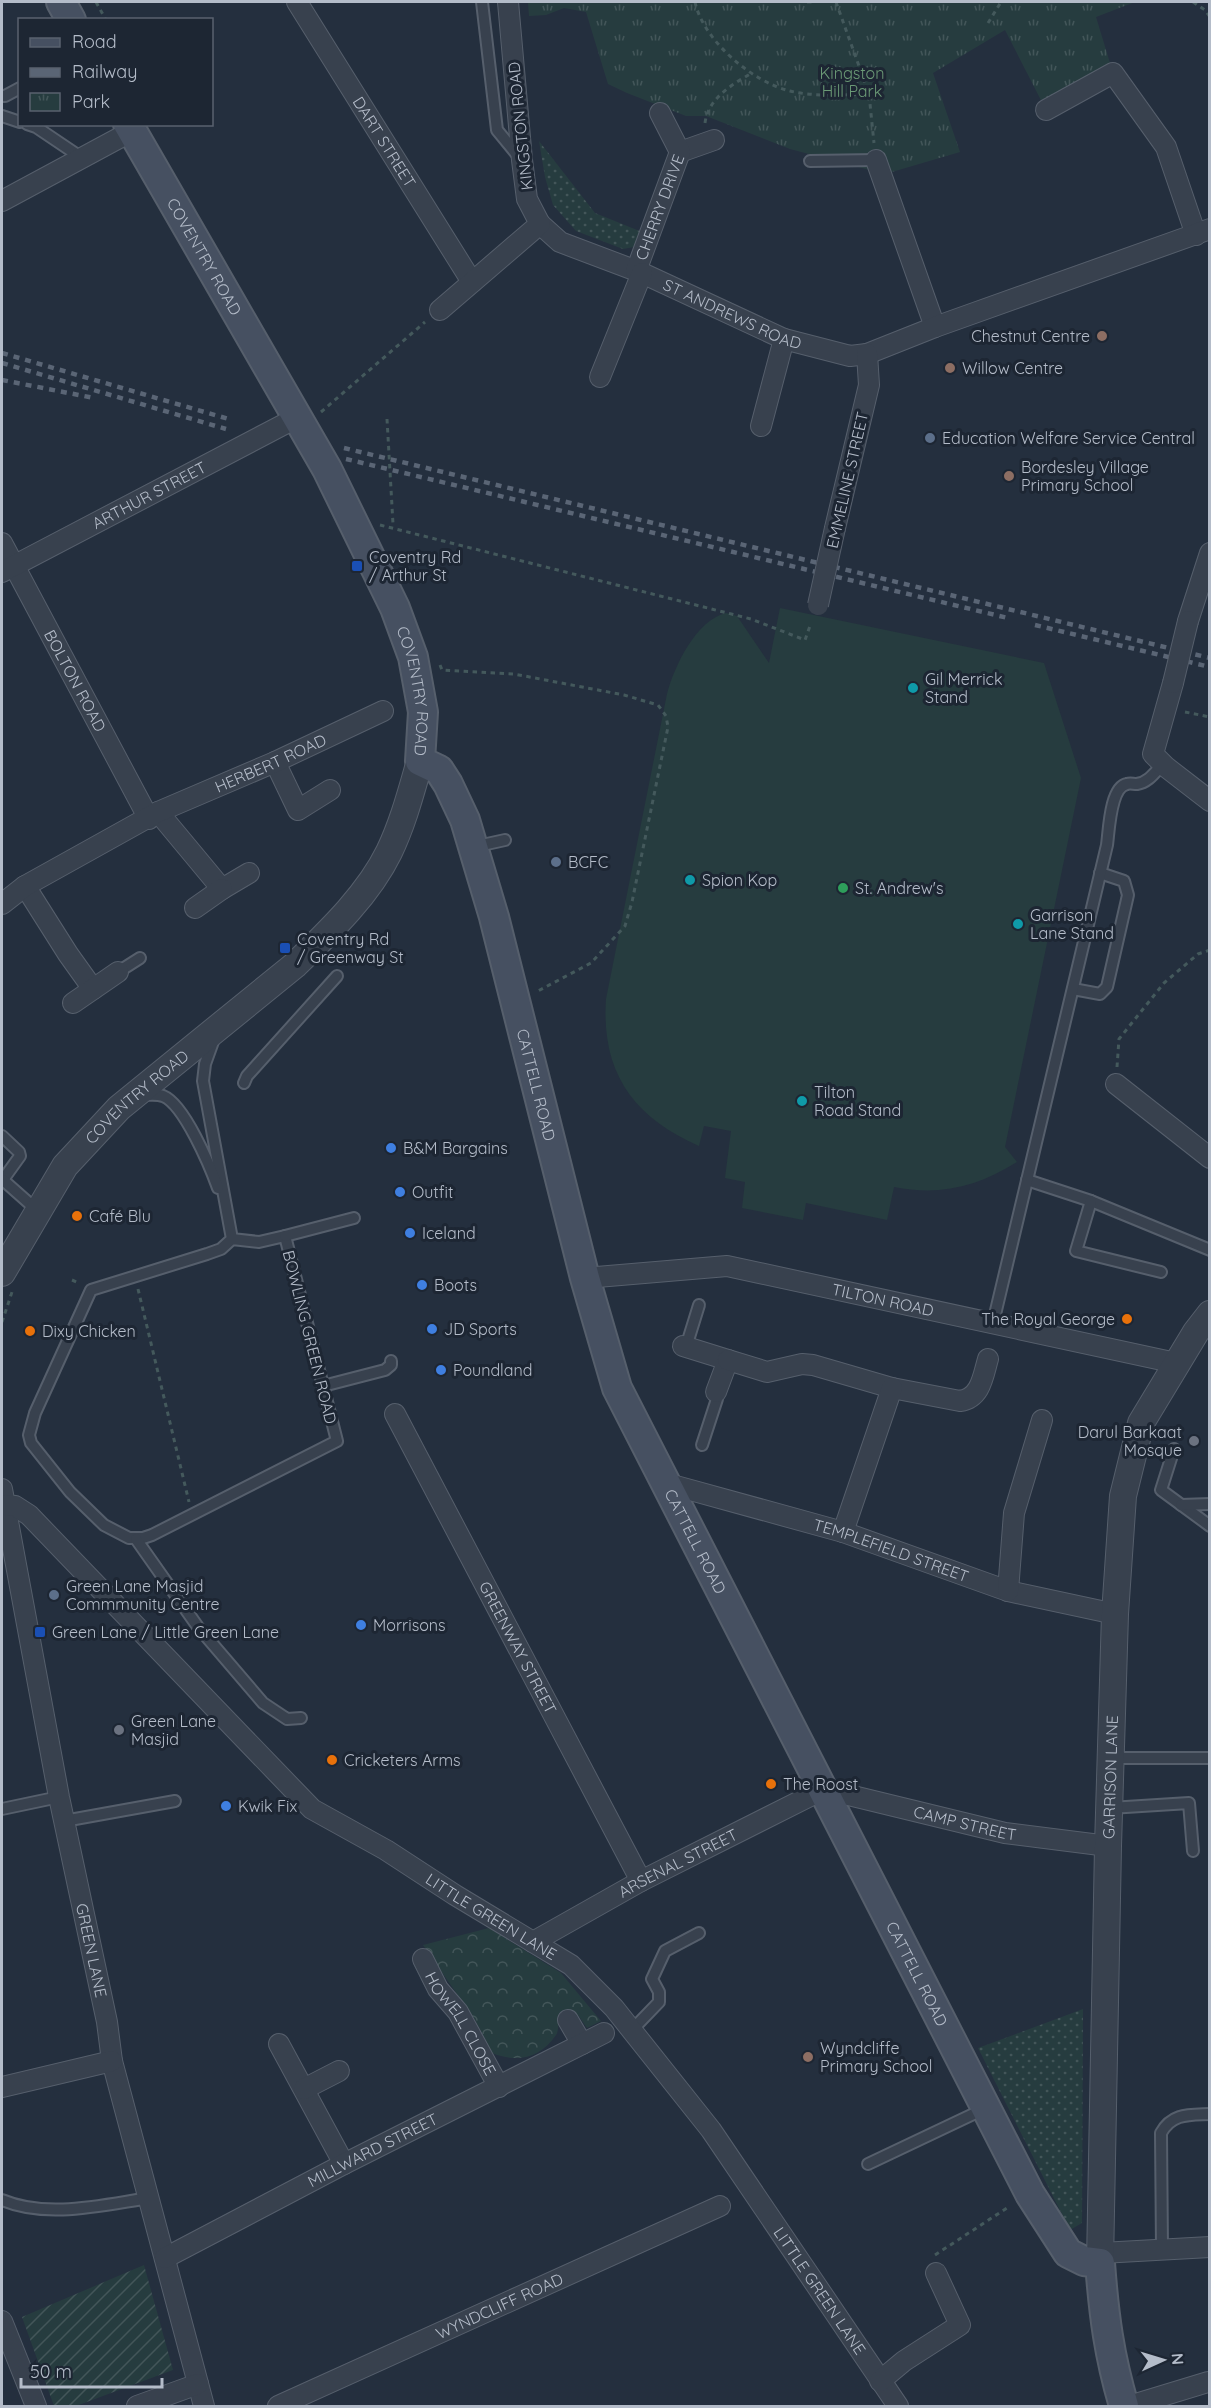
<svg xmlns="http://www.w3.org/2000/svg" width="1211" height="2408" font-family="Quicksand,sans-serif">
<style>
.grass{fill:url(#grass-dots)}
.forest{fill:url(#forest-crowns)}
.park{fill:url(#park-tufts)}
.garden{fill:url(#garden-furrows)}
.pitch{fill:#263c3f}
.lines{fill:none;stroke-linecap:round;stroke-linejoin:round}
.service-casing{stroke:#565f6c;stroke-width:14}
.minor-casing{stroke:#565f6c;stroke-width:22}
.tertiary-casing{stroke:#565f6c;stroke-width:28}
.secondary-casing{stroke:#565f6c;stroke-width:32}
.path{stroke:#44595c;stroke-width:3;stroke-dasharray:4.5 4.5;stroke-linecap:butt}
.service{stroke:#38414e;stroke-width:10}
.minor{stroke:#38414e;stroke-width:20}
.tertiary{stroke:#38414e;stroke-width:26}
.secondary{stroke:#465061;stroke-width:28}
.rail{stroke:#5a6575;stroke-width:4.5;stroke-dasharray:6 6;stroke-linecap:butt}
.minor-bridge-casing{stroke:#565f6c;stroke-width:22;stroke-linecap:butt}
.path-bridge{stroke:#44595c;stroke-width:3;stroke-dasharray:4.5 4.5;stroke-linecap:butt}
.minor-bridge{stroke:#38414e;stroke-width:20}
.education-dot{fill:#8d6e63;stroke:#1d2633;stroke-width:2}
.service-dot{fill:#5c6f8a;stroke:#1d2633;stroke-width:2}
.transit-dot{fill:#1a4fb4;stroke:#1d2633;stroke-width:2}
.culture-dot{fill:#0f9aa8;stroke:#1d2633;stroke-width:2}
.leisure-dot{fill:#2e9e5b;stroke:#1d2633;stroke-width:2}
.shop-dot{fill:#3f7fe0;stroke:#1d2633;stroke-width:2}
.food-dot{fill:#e8710a;stroke:#1d2633;stroke-width:2}
.worship-dot{fill:#6b7280;stroke:#1d2633;stroke-width:2}
.labels{text-anchor:middle;dominant-baseline:central;stroke-width:6;stroke-linejoin:round;paint-order:stroke}
.park-label{font-size:16px;fill:#6b9a76;stroke:#1d2633}
.street-label{font-size:16px;fill:#b4bcc9;stroke:#1d2633}
.poi-label{font-size:16px;fill:#b4bcc9;stroke:#1d2633;text-anchor:start}
</style>
<defs>
<pattern id="grass-dots" width="8" height="8" patternUnits="userSpaceOnUse" patternTransform="scale(1.5)"><rect width="8" height="8" fill="#263c3f"/><path d="M2 2h.1M6 6h.1" fill="none" stroke="#435659" stroke-width="1.8" stroke-linecap="round"/></pattern>
<pattern id="forest-crowns" width="20" height="18" patternUnits="userSpaceOnUse" patternTransform="scale(1.5)"><rect width="20" height="18" fill="#263c3f"/><path d="M2 6a3 3 0 1 1 6 0M12 15a3 3 0 1 1 6 0" fill="none" stroke="#435659"/></pattern>
<pattern id="park-tufts" width="24" height="20" patternUnits="userSpaceOnUse" patternTransform="scale(1.5)"><rect width="24" height="20" fill="#263c3f"/><path d="M3 7l-1-3M5 7V3M7 7l1-3M15 17l-1-3M17 17v-4M19 17l1-3" fill="none" stroke="#435659"/></pattern>
<pattern id="garden-furrows" width="10" height="10" patternUnits="userSpaceOnUse" patternTransform="scale(1.5)"><rect width="10" height="10" fill="#263c3f"/><path d="M-1 1l2-2M0 10L10 0M9 11l2-2" fill="none" stroke="#435659"/></pattern>
</defs>
<rect width="100%" height="100%" fill="#242f3e"/>
<!-- grass -->
<g class="grass">
<path d="M539 141 595 213 642 232 634 247 623 249 576 231 553 205 545 177Z"/>
<path d="M1083 2009 1082 2223 1070 2230 978 2048Z"/>
</g>
<!-- forest -->
<path class="forest" d="M489 1928 561 1973 601 2021 587 2028 578 2015 559 2017C558 2022 559 2031 556 2035 540 2059 516 2063 492 2053L475 2020 423 1945Z"/>
<!-- park -->
<path class="park" d="M528 2H1135L1096 17 1113 73 1046 110 1005 30 933 73 960 152 885 174 790 149 706 116H686L627 93 608 84 586 12 564 8 546 15 529 16Z"/>
<!-- garden -->
<path class="garden" d="M144 2265 173 2370 76 2406H54L22 2317Z"/>
<!-- pitch -->
<path class="pitch" d="M780 608 1044 663 1081 778 1005 1147 1017 1162C977 1187 940 1196 894 1187L887 1220 806 1203 803 1220 742 1208 745 1182 725 1178 731 1131 704 1126 699 1146C633 1117 601 1072 606 999L667 694C674 667 696 620 726 613L737 616 769 663Z"/>
<g class="lines">
<!-- service casing -->
<g class="service-casing">
<g id="service">
<path d="M482 2 497 130 519 157"/>
<path d="M2 96H5L20 88"/>
<path d="M2 116 20 122"/>
<path d="M27 124 36 127 82 158"/>
<path d="M810 161 876 160"/>
<path d="M473 847 505 840"/>
<path d="M118 972 140 958"/>
<path d="M1073 989 1100 994 1107 987 1128 895 1124 881 1100 873"/>
<path d="M214 1039 205 1064 203 1081 232 1239 259 1242 285 1236 337 1441 152 1535 143 1538H129L104 1525 70 1492 31 1443 29 1435 35 1413 91 1290 207 1254 221 1249 232 1239"/>
<path d="M244 1083 247 1076 337 976"/>
<path d="M144 1095C150 1095 157 1094 163 1096 184 1104 210 1166 218 1188"/>
<path d="M2 1136 19 1152 20 1156 2 1181"/>
<path d="M3 1180 38 1211"/>
<path d="M1027 1180 1091 1201 1210 1250"/>
<path d="M1091 1201 1076 1251 1161 1272"/>
<path d="M285 1236 354 1218"/>
<path d="M993 1323 1107 845C1109 831 1110 787 1127 784 1130 783 1133 784 1137 784 1149 782 1155 772 1163 764"/>
<path d="M686 1347 699 1305"/>
<path d="M323 1386 385 1370 391 1365V1361"/>
<path d="M702 1445 717 1399 716 1392"/>
<path d="M1174 1449 1161 1490 1210 1526"/>
<path d="M1181 1505 1210 1504"/>
<path d="M136 1539 198 1627 263 1703 287 1719 301 1718"/>
<path d="M1112 1751 1123 1758H1210"/>
<path d="M1110 1808 1189 1803 1193 1851"/>
<path d="M2 1809 59 1797"/>
<path d="M64 1821 175 1801"/>
<path d="M632 2030 659 2002V1992L652 1979 665 1951 699 1933"/>
<path d="M868 2164 984 2109"/>
<path d="M2 2200C47 2219 102 2205 149 2198"/>
<path d="M1162 2249 1161 2133C1172 2113 1189 2115 1210 2114"/>
</g>
</g>
<!-- minor casing -->
<g class="minor-casing">
<g id="minor">
<path id="s1" d="M297 2 472 282"/>
<path d="M1046 110 1113 73 1166 147 1196 235"/>
<path d="M680 152 714 140"/>
<path d="M876 160 935 327"/>
<path d="M2 201 132 131"/>
<path id="s2" d="M540 224 560 242 642 273 784 339 850 356 867 354 935 327 1210 229"/>
<path id="s3" d="M636 271 680 152 660 113"/>
<path d="M440 310 540 224 527 199 522 160 508 2"/>
<path d="M600 377 642 273"/>
<path d="M761 426 784 339"/>
<path d="M835 528 869 385 867 354"/>
<path id="s4" d="M2 543 149 819"/>
<path id="s5" d="M2 572 298 417"/>
<path d="M1188 621 1210 553"/>
<path d="M1173 683 1153 754 1166 767 1210 801"/>
<path d="M275 762 298 810 330 790"/>
<path d="M158 812 222 889 249 873"/>
<path d="M25 886 68 954 93 989"/>
<path id="s6" d="M2 904 25 886 158 812 275 762 383 711"/>
<path d="M195 908 222 889"/>
<path d="M73 1003 118 972"/>
<path d="M1116 1084 1210 1158"/>
<path id="s7" d="M585 1278 727 1266 1176 1363"/>
<path d="M683 1346 728 1360 716 1392"/>
<path d="M728 1360 767 1372 802 1364 813 1365 892 1388 960 1401C981 1398 983 1376 988 1359"/>
<path id="s8" d="M395 1414 641 1881"/>
<path id="s9" d="M665 1483 843 1532 1008 1591 1115 1614"/>
<path id="s10" d="M2 1489 59 1797 107 2022 112 2061 204 2406"/>
<path id="s11" d="M5 1505 15 1506 29 1515 312 1809 386 1850 455 1895 571 1965 614 2008 711 2130 898 2406"/>
<path d="M843 1532 892 1388"/>
<path d="M1008 1591 1014 1513 1042 1420"/>
<path id="s12" d="M533 1942 641 1881 824 1789 1005 1833 1108 1846"/>
<path id="s13" d="M423 1959 438 1989 458 2012 499 2087"/>
<path d="M568 2020 582 2044"/>
<path d="M279 2044 344 2164"/>
<path d="M2 2087 112 2061"/>
<path d="M304 2089 339 2071"/>
<path d="M1101 2253 1210 2247"/>
<path id="s14" d="M165 2258 344 2164 604 2033"/>
<path d="M2 2321 36 2406"/>
<path d="M880 2381 904 2361 960 2325 936 2273"/>
<path d="M137 2406 198 2384"/>
<path id="s15" d="M278 2406 720 2206"/>
<path d="M1129 2406 1208 2382"/>
</g>
</g>
<!-- tertiary casing -->
<g class="tertiary-casing">
<g id="tertiary">
<path id="s16" d="M2 1273 65 1166 119 1108 295 965C329 932 368 895 389 852 403 823 411 792 420 761"/>
<path id="s17" d="M1100 2263 1108 1846 1115 1614 1123 1496 1141 1423 1196 1332 1210 1314"/>
</g>
</g>
<!-- secondary casing -->
<g class="secondary-casing">
<g id="secondary">
<path d="M61 2 71 20"/>
<path id="s18" d="M128 124 327 469 395 608 413 657 423 712 420 761 439 770 448 784 465 820 494 917 585 1278 617 1388 1030 2194 1068 2253 1084 2261 1100 2263C1104 2316 1109 2355 1124 2406"/>
</g>
</g>
<!-- path -->
<g class="path">
<path d="M96 2 106 20"/>
<path d="M695 2C703 40 752 82 790 91 815 97 843 95 869 94"/>
<path d="M807 2H812"/>
<path d="M836 2 869 94 874 143"/>
<path d="M1193 2 1205 10 1210 17"/>
<path d="M988 23 1001 2"/>
<path d="M705 123C708 98 733 84 752 73"/>
<path d="M321 412 425 322"/>
<path d="M380 525 751 619 805 640 811 623"/>
<path d="M440 665 442 670 514 674 624 695 658 705 666 716 668 727 632 902 625 926 591 963 536 992"/>
<path d="M1185 712 1210 717"/>
<path d="M1117 1067 1119 1039 1164 983 1198 954 1210 950"/>
<path d="M72 1280 79 1283"/>
<path d="M138 1289 189 1502"/>
<path d="M2 1322 12 1292"/>
<path d="M935 2255 1010 2206"/>
</g>
<!-- service -->
<use href="#service" class="service"/>
<!-- minor -->
<use href="#minor" class="minor"/>
<!-- tertiary -->
<use href="#tertiary" class="tertiary"/>
<!-- secondary -->
<use href="#secondary" class="secondary"/>
<!-- rail -->
<g class="rail">
<path d="M2 353 232 420"/>
<path d="M2 363 226 429"/>
<path d="M2 380 94 398"/>
<path d="M344 448 1210 658"/>
<path d="M346 459 1008 618"/>
<path d="M1035 625 1210 667"/>
</g>
<!-- minor-bridge casing -->
<g class="minor-bridge-casing">
<g id="minor-bridge">
<path d="M818 605 835 528"/>
<path d="M1173 683 1188 621"/>
</g>
</g>
<!-- path-bridge -->
<path class="path-bridge" d="M387 419 393 524"/>
<!-- minor-bridge -->
<use href="#minor-bridge" class="minor-bridge"/>
</g>
<!-- markers -->
<g class="education-dot">
<circle cx="1102" cy="336" r="6"/>
<circle cx="950" cy="368" r="6"/>
<circle cx="1009" cy="476" r="6"/>
<circle cx="808" cy="2057" r="6"/>
</g>
<g class="service-dot">
<circle cx="930" cy="438" r="6"/>
<circle cx="556" cy="862" r="6"/>
<circle cx="54" cy="1595" r="6"/>
</g>
<g class="transit-dot">
<rect x="351" y="560" width="12" height="12" rx="3"/>
<rect x="279" y="942" width="12" height="12" rx="3"/>
<rect x="34" y="1626" width="12" height="12" rx="3"/>
</g>
<g class="culture-dot">
<circle cx="913" cy="688" r="6"/>
<circle cx="690" cy="880" r="6"/>
<circle cx="1018" cy="924" r="6"/>
<circle cx="802" cy="1101" r="6"/>
</g>
<circle class="leisure-dot" cx="843" cy="888" r="6"/>
<g class="shop-dot">
<circle cx="391" cy="1148" r="6"/>
<circle cx="400" cy="1192" r="6"/>
<circle cx="410" cy="1233" r="6"/>
<circle cx="422" cy="1285" r="6"/>
<circle cx="432" cy="1329" r="6"/>
<circle cx="441" cy="1370" r="6"/>
<circle cx="361" cy="1625" r="6"/>
<circle cx="226" cy="1806" r="6"/>
</g>
<g class="food-dot">
<circle cx="77" cy="1216" r="6"/>
<circle cx="1127" cy="1319" r="6"/>
<circle cx="30" cy="1331" r="6"/>
<circle cx="332" cy="1760" r="6"/>
<circle cx="771" cy="1784" r="6"/>
</g>
<g class="worship-dot">
<circle cx="1194" cy="1441" r="6"/>
<circle cx="119" cy="1730" r="6"/>
</g>
<g class="labels">
<!-- park labels -->
<g class="park-label">
<text x="852" y="73">Kingston<tspan x="852" dy="18">Hill Park</tspan></text>
</g>
<!-- street labels -->
<g class="street-label">
<text transform="translate(520 126) rotate(-96)">KINGSTON ROAD</text>
<text stroke="none"><textPath href="#s1" startOffset="165">DART STREET</textPath></text>
<text stroke="none"><textPath href="#s3" startOffset="68">CHERRY DRIVE</textPath></text>
<text stroke="none"><textPath href="#s18" startOffset="153">COVENTRY ROAD</textPath></text>
<text stroke="none"><textPath href="#s2" startOffset="214">ST ANDREWS ROAD</textPath></text>
<text transform="translate(847 480) rotate(-77)">EMMELINE STREET</text>
<text stroke="none"><textPath href="#s5" startOffset="166">ARTHUR STREET</textPath></text>
<text stroke="none"><textPath href="#s4" startOffset="156">BOLTON ROAD</textPath></text>
<text stroke="none"><textPath href="#s18" startOffset="639">COVENTRY ROAD</textPath></text>
<text stroke="none"><textPath href="#s6" startOffset="304">HERBERT ROAD</textPath></text>
<text stroke="none"><textPath href="#s18" startOffset="1062">CATTELL ROAD</textPath></text>
<text stroke="none"><textPath href="#s16" startOffset="224">COVENTRY ROAD</textPath></text>
<text stroke="none"><textPath href="#s7" startOffset="302">TILTON ROAD</textPath></text>
<text transform="translate(310 1337) rotate(76)">BOWLING GREEN ROAD</text>
<text stroke="none"><textPath href="#s18" startOffset="1548">CATTELL ROAD</textPath></text>
<text stroke="none"><textPath href="#s9" startOffset="236">TEMPLEFIELD STREET</textPath></text>
<text stroke="none"><textPath href="#s8" startOffset="264">GREENWAY STREET</textPath></text>
<text stroke="none"><textPath href="#s17" startOffset="486">GARRISON LANE</textPath></text>
<text stroke="none"><textPath href="#s12" startOffset="474">CAMP STREET</textPath></text>
<text stroke="none"><textPath href="#s12" startOffset="165">ARSENAL STREET</textPath></text>
<text stroke="none"><textPath href="#s11" startOffset="644">LITTLE GREEN LANE</textPath></text>
<text stroke="none"><textPath href="#s10" startOffset="470">GREEN LANE</textPath></text>
<text stroke="none"><textPath href="#s18" startOffset="2034">CATTELL ROAD</textPath></text>
<text stroke="none"><textPath href="#s13" startOffset="75">HOWELL CLOSE</textPath></text>
<text stroke="none"><textPath href="#s14" startOffset="234">MILLWARD STREET</textPath></text>
<text stroke="none"><textPath href="#s11" startOffset="1148">LITTLE GREEN LANE</textPath></text>
<text stroke="none"><textPath href="#s15" startOffset="243">WYNDCLIFF ROAD</textPath></text>
</g>
<!-- poi labels -->
<g class="poi-label">
<text x="1090" y="336" text-anchor="end">Chestnut Centre</text>
<text x="962" y="368">Willow Centre</text>
<text x="942" y="438">Education Welfare Service Central</text>
<text x="1021" y="467">Bordesley Village<tspan x="1021" dy="18">Primary School</tspan></text>
<text x="369" y="557">Coventry Rd<tspan x="369" dy="18">/ Arthur St</tspan></text>
<text x="925" y="679">Gil Merrick<tspan x="925" dy="18">Stand</tspan></text>
<text x="568" y="862">BCFC</text>
<text x="702" y="880">Spion Kop</text>
<text x="855" y="888">St. Andrew's</text>
<text x="1030" y="915">Garrison<tspan x="1030" dy="18">Lane Stand</tspan></text>
<text x="297" y="939">Coventry Rd<tspan x="297" dy="18">/ Greenway St</tspan></text>
<text x="814" y="1092">Tilton<tspan x="814" dy="18">Road Stand</tspan></text>
<text x="403" y="1148">B&amp;M Bargains</text>
<text x="412" y="1192">Outfit</text>
<text x="89" y="1216">Café Blu</text>
<text x="422" y="1233">Iceland</text>
<text x="434" y="1285">Boots</text>
<text x="1115" y="1319" text-anchor="end">The Royal George</text>
<text x="444" y="1329">JD Sports</text>
<text x="42" y="1331">Dixy Chicken</text>
<text x="453" y="1370">Poundland</text>
<text x="1182" y="1432" text-anchor="end">Darul Barkaat<tspan x="1182" dy="18">Mosque</tspan></text>
<text x="66" y="1586">Green Lane Masjid<tspan x="66" dy="18">Commmunity Centre</tspan></text>
<text x="373" y="1625">Morrisons</text>
<text x="52" y="1632">Green Lane / Little Green Lane</text>
<text x="131" y="1721">Green Lane<tspan x="131" dy="18">Masjid</tspan></text>
<text x="344" y="1760">Cricketers Arms</text>
<text x="783" y="1784">The Roost</text>
<text x="238" y="1806">Kwik Fix</text>
<text x="820" y="2048">Wyndcliffe<tspan x="820" dy="18">Primary School</tspan></text>
</g>
</g>
<!-- border -->
<rect width="1211" height="2408" fill="none" stroke="#b4bcc9" stroke-width="6"/>
<!-- legend -->
<rect x="18" y="18" width="195" height="108" fill="#1d2633" stroke="#59626f" stroke-width="1.5"/>
<rect x="30" y="38" width="30" height="9" fill="#465061" stroke="#59626f" stroke-width="1.5"/>
<text x="72" y="48" font-size="18" fill="#b4bcc9">Road</text>
<rect x="30" y="68" width="30" height="9" fill="#5a6575" stroke="#59626f" stroke-width="1.5"/>
<text x="72" y="78" font-size="18" fill="#b4bcc9">Railway</text>
<rect x="30" y="93" width="30" height="18" fill="url(#park-tufts)" stroke="#59626f" stroke-width="1.5"/>
<text x="72" y="108" font-size="18" fill="#b4bcc9">Park</text>
<!-- north arrow -->
<g transform="translate(1163 2360) rotate(86)" stroke="#1d2633" stroke-width="4.5" paint-order="stroke">
<path d="M0-4.5L10 22L0 15L-10 22Z" fill="#b4bcc9"/>
<text y="-9" font-size="16" font-weight="bold" text-anchor="middle" fill="#b4bcc9">N</text>
</g>
<!-- scale -->
<path d="M21 2378v9h141v-9" fill="none" stroke="#b4bcc9" stroke-width="3"/>
<text x="30" y="2378" font-size="18" fill="#b4bcc9" stroke="#1d2633" stroke-width="4.5" paint-order="stroke">50 m</text>
</svg>
